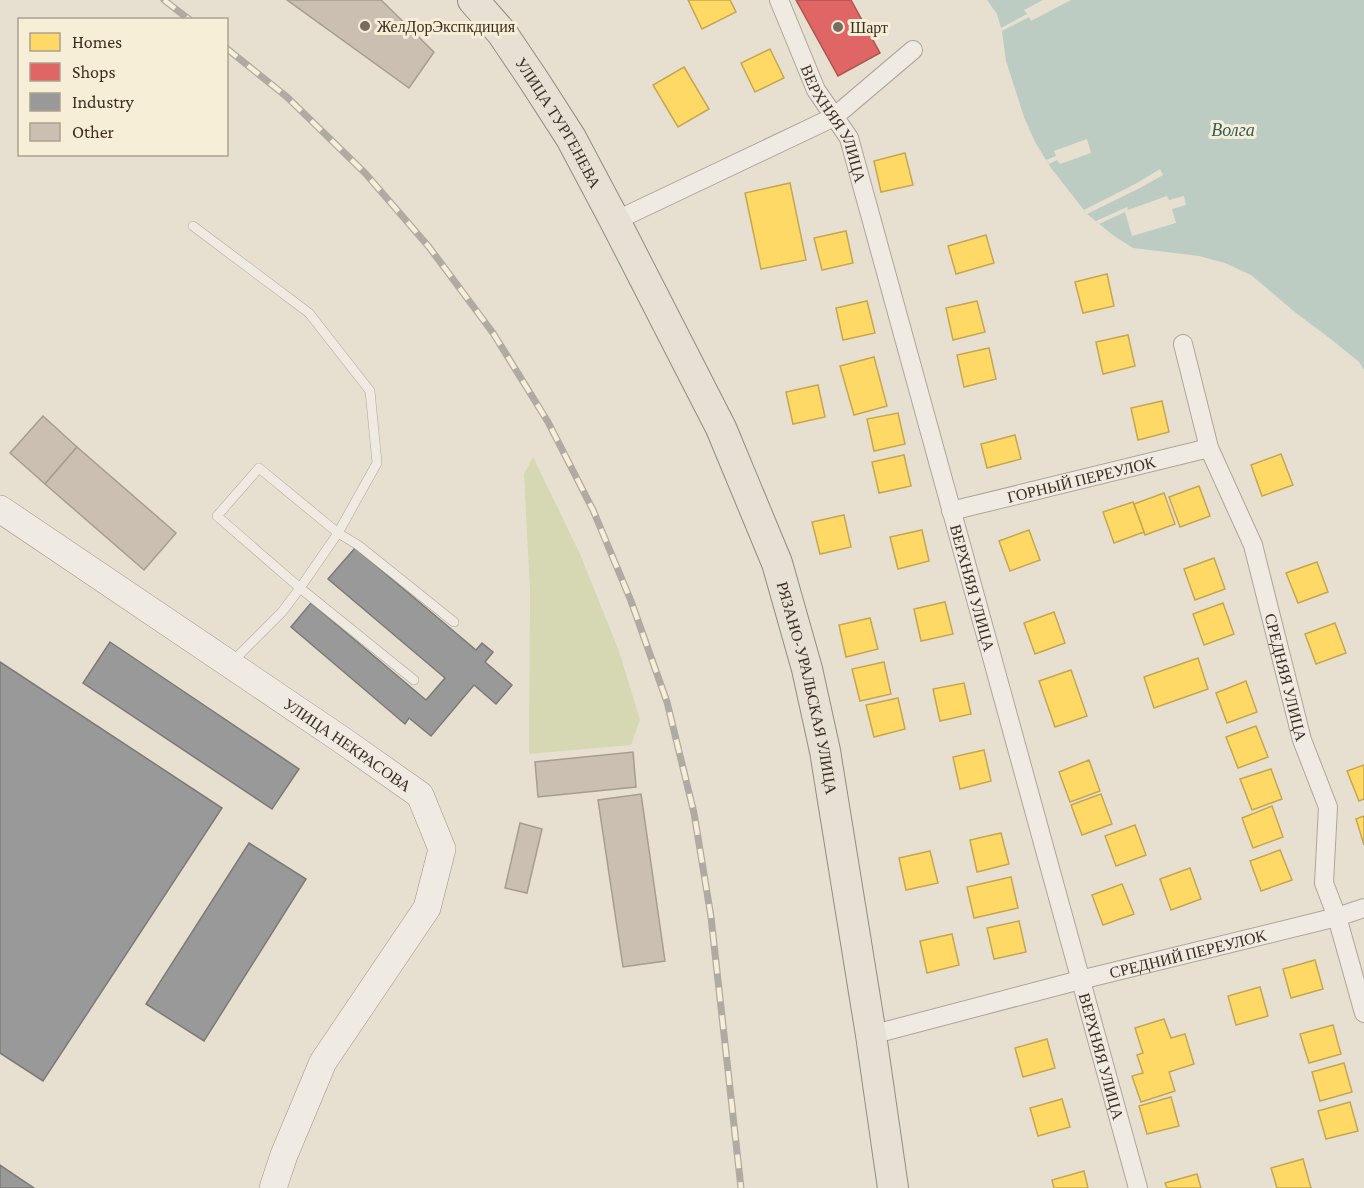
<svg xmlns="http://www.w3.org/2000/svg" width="1364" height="1188" font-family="'Crimson Pro',serif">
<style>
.green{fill:#d6d7b3}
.water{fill:#bcccc2}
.pier{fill:#e7e0d1}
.homes{fill:#ffd966;stroke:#c5a651;stroke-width:1.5}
.shops{fill:#e06666;stroke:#af5551;stroke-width:1.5}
.industry{fill:#999;stroke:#7d7975;stroke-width:1.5}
.building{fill:#cbbfb2;stroke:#a89c90;stroke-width:1.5}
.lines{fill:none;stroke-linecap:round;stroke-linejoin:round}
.lane-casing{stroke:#ada599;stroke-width:10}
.street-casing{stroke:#ada599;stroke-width:20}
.secondary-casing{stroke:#9c958a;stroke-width:28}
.primary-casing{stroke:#928b80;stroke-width:32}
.lane{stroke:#efebe3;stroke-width:9}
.street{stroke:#efebe3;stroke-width:18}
.secondary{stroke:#efebe3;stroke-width:27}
.primary{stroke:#e6e1d4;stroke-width:30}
.rail-casing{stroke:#afaaa2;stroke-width:7}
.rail{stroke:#f7eed8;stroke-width:4.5;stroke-dasharray:14;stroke-linecap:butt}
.poi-dot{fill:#786c5e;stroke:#f7eed8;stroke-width:2}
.labels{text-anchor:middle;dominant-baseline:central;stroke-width:6;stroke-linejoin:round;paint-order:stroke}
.poi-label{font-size:16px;fill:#3d2e20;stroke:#f7eed8;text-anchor:start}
.street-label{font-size:16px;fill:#3d2e20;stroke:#f7eed8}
.water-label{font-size:18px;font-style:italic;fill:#2f5d5a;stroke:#f7eed8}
</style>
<rect width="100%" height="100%" fill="#e7e0d1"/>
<!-- green -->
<path class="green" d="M533 457 580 554 619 651 640 720 631 745 529 754 530 590 524 474Z"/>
<!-- water -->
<path class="water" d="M987 0H1364V370L1359 362 1332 340 1296 313 1251 275 1225 263 1199 256 1133 248 1114 236 1087 214 1051 168 1035 142 1024 117 1006 61 1002 31 997 14Z"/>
<!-- pier -->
<g class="pier">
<path d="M1043 0H1071L1031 21 1029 17 1002 31 1001 28 1027 14 1024 10Z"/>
<path d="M1087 139 1091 153 1060 164 1057 160 1049 164 1046 160 1056 156 1054 151Z"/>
<path d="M1160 169 1163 175 1140 188 1087 214 1084 210 1137 183Z"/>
<path d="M1167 196 1169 200 1184 196 1186 205 1172 209 1176 223 1132 236 1125 212 1099 224 1096 221 1127 207 1128 210Z"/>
</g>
<!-- homes -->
<g class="homes">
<path d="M688 0H730L736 12 702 29Z"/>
<path d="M770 49 784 78 755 92 741 63Z"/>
<path d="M684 67 709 109 678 127 653 85Z"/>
<path d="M905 153 913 185 881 192 874 161Z"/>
<path d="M790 183 806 260 761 269 745 193Z"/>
<path d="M846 231 853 263 822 270 814 238Z"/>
<path d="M986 235 994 263 956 274 948 246Z"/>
<path d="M1107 274 1114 306 1083 313 1075 282Z"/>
<path d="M867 301 875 333 843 340 836 308Z"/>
<path d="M977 301 985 332 953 340 946 308Z"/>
<path d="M1128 335 1135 366 1103 374 1096 342Z"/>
<path d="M989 348 996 379 964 387 957 355Z"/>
<path d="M874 357 887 406 854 415 840 366Z"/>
<path d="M818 385 825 417 793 424 786 392Z"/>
<path d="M1162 401 1169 432 1138 440 1131 408Z"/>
<path d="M898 413 905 444 874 451 867 419Z"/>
<path d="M1015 435 1021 459 987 468 981 444Z"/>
<path d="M1281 454 1293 485 1262 496 1251 465Z"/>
<path d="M904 455 911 486 879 493 872 462Z"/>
<path d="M1199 486 1210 516 1180 527 1169 497Z"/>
<path d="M1164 493 1175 524 1145 535 1134 504Z"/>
<path d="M1133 502 1144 532 1114 543 1103 512Z"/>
<path d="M844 515 851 547 820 554 812 522Z"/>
<path d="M922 530 929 561 898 569 890 537Z"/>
<path d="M1029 530 1040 560 1010 571 999 541Z"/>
<path d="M1214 558 1225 589 1195 600 1184 569Z"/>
<path d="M1317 562 1328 592 1298 603 1286 573Z"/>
<path d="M945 602 953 634 921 641 914 609Z"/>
<path d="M1223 603 1234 634 1204 645 1193 614Z"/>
<path d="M1054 612 1065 643 1035 654 1024 623Z"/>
<path d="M870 618 878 649 846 657 839 625Z"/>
<path d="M1335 623 1346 653 1316 664 1305 634Z"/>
<path d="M1198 658 1208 689 1154 708 1144 677Z"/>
<path d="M884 662 891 694 860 701 852 669Z"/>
<path d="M1071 670 1087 716 1055 727 1039 681Z"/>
<path d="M1246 681 1257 712 1227 723 1216 693Z"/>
<path d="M964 683 971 714 940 721 933 689Z"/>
<path d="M898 698 905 729 874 737 866 705Z"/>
<path d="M1256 726 1268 757 1238 768 1226 737Z"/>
<path d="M984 750 991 781 960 789 953 757Z"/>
<path d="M1089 760 1100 791 1070 802 1059 772Z"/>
<path d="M1364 765V799L1359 801 1347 771Z"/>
<path d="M1271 769 1282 799 1252 810 1240 779Z"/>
<path d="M1101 794 1112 824 1082 835 1071 805Z"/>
<path d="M1272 806 1283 837 1253 848 1242 818Z"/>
<path d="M1364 816V845L1356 819Z"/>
<path d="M1135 825 1146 855 1116 866 1105 836Z"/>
<path d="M1001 833 1009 864 977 872 970 840Z"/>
<path d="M1280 850 1292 880 1261 891 1250 861Z"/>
<path d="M930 851 938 883 906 890 899 858Z"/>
<path d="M1190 868 1201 899 1171 910 1160 879Z"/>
<path d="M1011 877 1018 908 974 918 967 887Z"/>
<path d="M1122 884 1134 914 1103 925 1092 895Z"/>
<path d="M1019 921 1026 952 994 959 987 928Z"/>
<path d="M952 934 959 965 927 973 920 941Z"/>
<path d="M1315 960 1323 989 1291 998 1283 969Z"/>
<path d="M1260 987 1268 1016 1236 1025 1228 996Z"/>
<path d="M1164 1019 1171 1038 1185 1034 1194 1064 1169 1072 1175 1091 1141 1102 1132 1076 1143 1073 1137 1055 1143 1053 1135 1028Z"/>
<path d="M1333 1025 1341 1054 1309 1063 1300 1034Z"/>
<path d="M1047 1039 1055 1068 1023 1077 1015 1048Z"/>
<path d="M1344 1063 1352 1092 1320 1101 1312 1072Z"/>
<path d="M1171 1097 1179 1126 1147 1134 1139 1106Z"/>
<path d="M1062 1099 1070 1127 1038 1136 1030 1108Z"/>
<path d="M1350 1102 1358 1131 1326 1139 1318 1111Z"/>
<path d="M1303 1159 1311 1188H1277L1271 1168Z"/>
<path d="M1084 1171 1088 1188H1054L1052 1180Z"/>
<path d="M1197 1174 1201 1188H1167L1165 1183Z"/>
</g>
<!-- shops -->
<path class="shops" d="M796 0H851L880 53 838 76Z"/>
<!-- industry -->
<g class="industry">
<path d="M355 548 476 650 482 643 493 652 485 662 512 685 496 704 474 685 431 736 409 718 405 724 291 627 311 603 426 700 445 678 328 579Z"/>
<path d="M110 642 299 769 272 809 83 683Z"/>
<path d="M0 662 222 808 43 1081 0 1053Z"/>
<path d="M249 843 306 879 204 1041 146 1004Z"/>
<path d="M0 1165 34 1188H0Z"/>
</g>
<!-- building -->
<g class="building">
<path d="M287 0H381L434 52 409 88Z"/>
<path d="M43 416 77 447 45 484 10 453Z"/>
<path d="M77 447 176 533 144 570 45 484Z"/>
<path d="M633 752 636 787 538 797 535 762Z"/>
<path d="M641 794 665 961 623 967 598 800Z"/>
<path d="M520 823 542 829 527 893 505 888Z"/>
</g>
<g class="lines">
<!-- lane casing -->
<g class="lane-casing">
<g id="lane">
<path d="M193 226 309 313 370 391 377 463 338 533 300 588 282 612 231 663"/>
<path d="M414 680 300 588 217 516 259 468 338 533 358 545 454 622"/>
</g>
</g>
<!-- street casing -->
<g class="street-casing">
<g id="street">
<path id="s1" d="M779 0 816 90 849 138 1138 1188"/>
<path d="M615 221 834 117 913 50"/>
<path id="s2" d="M1183 344 1209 448 1253 545 1302 740 1328 807 1324 883 1337 917 1364 1013"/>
<path id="s3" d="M951 511 1209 448"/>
<path id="s4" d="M871 1035 1080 980 1337 917 1364 908"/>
</g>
</g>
<!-- secondary casing -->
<g class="secondary-casing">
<g id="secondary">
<path id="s5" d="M0 509 342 740 420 795 442 849 427 908 323 1062 284 1155 273 1188"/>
</g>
</g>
<!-- primary casing -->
<g class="primary-casing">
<g id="primary">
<path id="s6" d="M473 0 502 33 535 82 571 138 615 221 721 428 777 563 807 669 825 751 871 1035 893 1188"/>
</g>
</g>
<!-- lane -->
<use href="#lane" class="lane"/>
<!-- street -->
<use href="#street" class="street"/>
<!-- secondary -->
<use href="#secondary" class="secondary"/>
<!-- primary -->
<use href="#primary" class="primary"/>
<!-- rail casing -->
<g class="rail-casing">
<g id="rail">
<path d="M164 0 190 20"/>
<path d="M226 48 287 97 365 173 429 247 493 333 548 422 593 510 631 601 667 702 694 813 711 917 741 1188"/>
</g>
</g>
<!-- rail -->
<use href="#rail" class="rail"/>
</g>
<!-- markers -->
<g class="poi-dot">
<circle cx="365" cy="26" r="6"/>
<circle cx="838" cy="27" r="6"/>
</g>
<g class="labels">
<!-- poi labels -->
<g class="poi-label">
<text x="377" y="26">ЖелДорЭкспкдиция</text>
<text x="850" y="27">Шарт</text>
</g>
<!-- street labels -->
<g class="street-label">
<text stroke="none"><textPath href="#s6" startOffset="150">УЛИЦА ТУРГЕНЕВА</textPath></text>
<text stroke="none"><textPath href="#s1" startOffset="136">ВЕРХНЯЯ УЛИЦА</textPath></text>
<text stroke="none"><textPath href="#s3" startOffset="134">ГОРНЫЙ ПЕРЕУЛОК</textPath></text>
<text stroke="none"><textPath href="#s1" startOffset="622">ВЕРХНЯЯ УЛИЦА</textPath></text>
<text stroke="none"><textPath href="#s2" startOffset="350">СРЕДНЯЯ УЛИЦА</textPath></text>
<text stroke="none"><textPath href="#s6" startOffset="771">РЯЗАНО-УРАЛЬСКАЯ УЛИЦА</textPath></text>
<text stroke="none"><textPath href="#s5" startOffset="420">УЛИЦА НЕКРАСОВА</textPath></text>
<text stroke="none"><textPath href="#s4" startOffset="327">СРЕДНИЙ ПЕРЕУЛОК</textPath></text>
<text stroke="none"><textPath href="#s1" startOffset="1108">ВЕРХНЯЯ УЛИЦА</textPath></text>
</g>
<!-- water labels -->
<g class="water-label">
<text x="1233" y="130">Волга</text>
</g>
</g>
<!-- legend -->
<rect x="18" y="18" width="210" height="138" fill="#f7eed8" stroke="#ada18e" stroke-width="1.5"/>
<rect x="30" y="33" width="30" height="18" fill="#ffd966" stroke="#ada18e" stroke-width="1.5"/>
<text x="72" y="48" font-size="18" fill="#3d2e20">Homes</text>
<rect x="30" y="63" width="30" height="18" fill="#e06666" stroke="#ada18e" stroke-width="1.5"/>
<text x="72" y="78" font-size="18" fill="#3d2e20">Shops</text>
<rect x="30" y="93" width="30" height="18" fill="#999999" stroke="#ada18e" stroke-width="1.5"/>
<text x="72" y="108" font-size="18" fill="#3d2e20">Industry</text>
<rect x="30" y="123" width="30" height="18" fill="#cbbfb2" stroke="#ada18e" stroke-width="1.5"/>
<text x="72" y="138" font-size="18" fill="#3d2e20">Other</text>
</svg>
